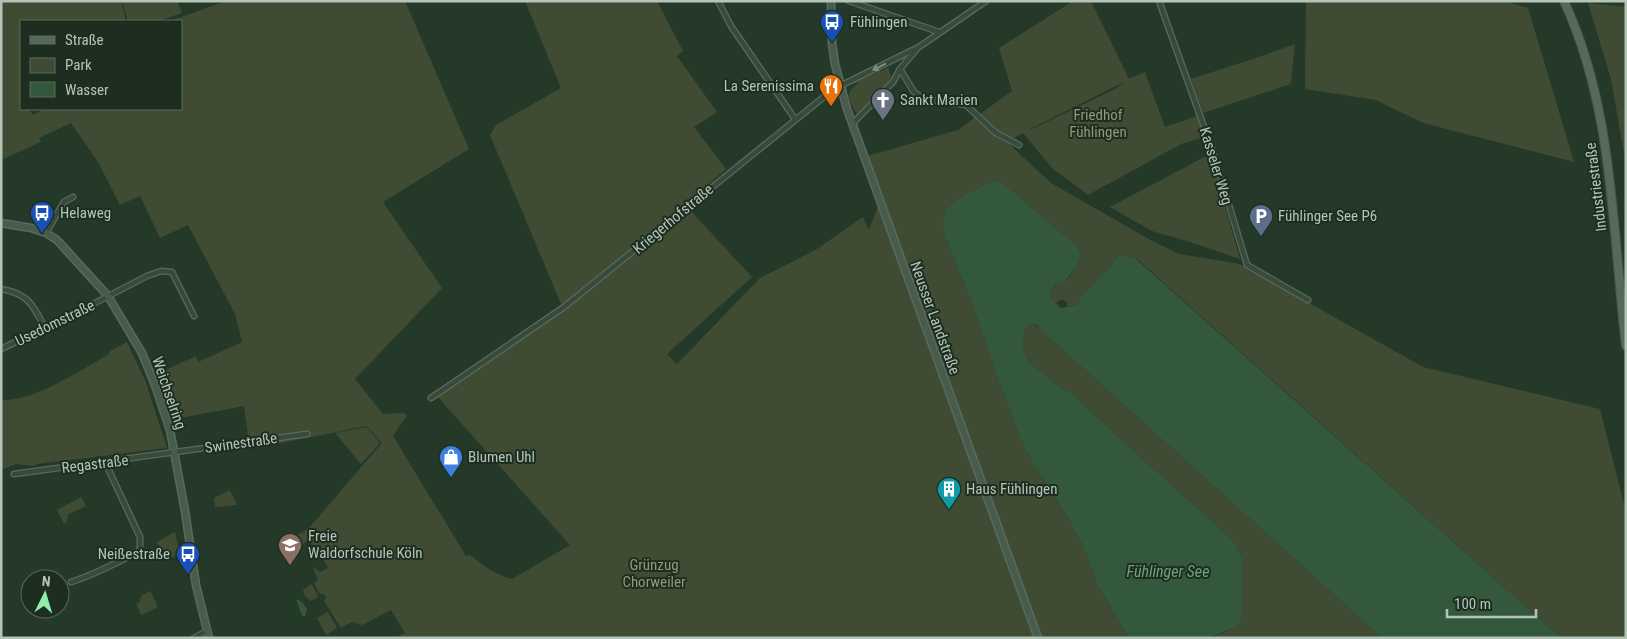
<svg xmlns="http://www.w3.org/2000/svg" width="1627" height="639" font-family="'Roboto Condensed',sans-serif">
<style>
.green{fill:#404b34;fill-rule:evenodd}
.water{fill:#34583c}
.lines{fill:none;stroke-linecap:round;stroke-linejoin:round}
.street-casing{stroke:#586a5d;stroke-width:7}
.secondary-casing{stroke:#586a5d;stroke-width:9}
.primary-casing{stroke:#445548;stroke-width:10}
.street{stroke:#384a3c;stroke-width:4.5}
.secondary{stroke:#475c4d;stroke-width:6}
.primary{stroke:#56695b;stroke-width:8}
.oneway{fill:#7c8e80}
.labels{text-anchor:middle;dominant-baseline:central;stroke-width:4;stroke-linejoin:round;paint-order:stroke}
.poi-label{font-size:15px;fill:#b3c5b8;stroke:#1d2e21;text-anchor:start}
.park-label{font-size:15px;fill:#999674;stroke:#1d2e21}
.street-label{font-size:15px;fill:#b3c5b8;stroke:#1d2e21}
.water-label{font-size:16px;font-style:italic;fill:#70a17b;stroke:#1d2e21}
</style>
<rect width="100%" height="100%" fill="#253929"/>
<!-- green -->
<g class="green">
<path d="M1 1H121L126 21H21V109H29L33 115 44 109H181V21H170L226 1H405L469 149 383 202 442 288 355 379 383 414 402 413 407 415 393 436 466 556 470 555C482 565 496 575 512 579L570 545 437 396 569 305 624 262 688 208 752 277 667 354 677 364 760 278 817 249 863 217 869 230 881 198 864 157 958 130 1012 91 999 48 1073 1H1091L1129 79 1145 72 1165 127 1197 116 1204 137 1181 144 1088 195 1052 168 1023 133 1007 142 1051 183 1147 238 1179 254 1240 264 1423 367 1600 409 1626 512V638H1561L1136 258 1113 263 1077 305 1067 307V303L1062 299 1056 303C1038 287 1062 286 1070 276 1075 270 1078 262 1081 255L1078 247 1009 188 982 186 955 203 946 211V239L976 314 999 382 1025 450 1068 518 1084 548 1097 584 1129 638H396L405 633 391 610 362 625 352 622 341 628 324 601 326 598 325 595 319 593 314 583 318 580 313 567H314L320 572 328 568 316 546 314 547 308 540 301 546 295 543 292 538 309 528 382 443 367 426 250 449 244 406 175 419 170 418 155 375 196 356 198 362 242 342 235 314 188 225 160 238 140 196 120 205 98 162 71 123 39 138 41 142 1 160ZM1126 81 1115 89 1030 130V129Z"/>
<path d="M122 1H177L182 13 158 21H128Z"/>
<path d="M525 1H657L683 51 677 56 717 112 694 127 726 169 624 256 569 300 561 304 490 135 496 125 561 88Z"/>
<path d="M1306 1H1504L1528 8 1574 162 1423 123 1376 100 1305 89Z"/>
<path d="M1588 3 1626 7V165L1611 79Z"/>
<path d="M1295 44 1291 84 1203 113 1191 79 1259 57Z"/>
<path d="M888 68 891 75 889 82 858 113 855 112C849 96 844 95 858 83L857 81Z"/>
<path d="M1210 154 1240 259 1190 242 1152 231 1110 207Z"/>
<path d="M1032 324C1038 325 1046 335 1052 340L1382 638H1209L1228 631 1242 618V557L1234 541 1115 434 1071 392 1058 386 1028 361 1023 350V340L1024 331 1028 325Z"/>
<path d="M127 342 145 380 167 448 37 464 34 466 16 464 1 470V400C36 401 78 371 108 355L110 351Z"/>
<path d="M367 427 380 443 361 464 335 433Z"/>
<path d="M230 490 237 505 215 507 214 498Z"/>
<path d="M81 497 86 506 69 514 66 523 64 524 57 510Z"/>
<path d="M175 532 180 554 165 561 157 542Z"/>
<path d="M311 584 318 595 317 598 310 601 305 596 303 590Z"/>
<path d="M150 591 158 607 141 615 136 604 140 602 141 596Z"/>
<path d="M328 612 337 628 326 635 317 618Z"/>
</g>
<!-- water -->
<g class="water">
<path d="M994 181 1000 183 1009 188 1078 247 1081 255 1075 269 1063 283 1055 285 1050 293 1051 298 1061 308 1077 305 1080 298 1120 256 1135 258 1561 638H1382L1052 340 1043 333 1037 325 1032 324 1028 325 1024 331 1023 340V350L1028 361 1058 386 1071 392 1115 434 1234 541 1242 557V618L1235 627 1209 638H1129L1097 584 1084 548 1068 518 1025 450 999 382 976 314 946 239C944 231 942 220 946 211 952 200 982 186 994 181Z"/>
<path d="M296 599 302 602 307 609 305 616H302Z"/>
</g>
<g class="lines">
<!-- street casing -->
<g class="street-casing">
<g id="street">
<path d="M718 1 731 26 795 119"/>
<path d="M849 1 939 32"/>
<path d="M1159 1 1213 152 1247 265 1308 300"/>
<path d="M900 69 914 92 924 99 966 105 996 133 1019 145"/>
<path d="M853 123 893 82 900 69 916 50"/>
<path d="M46 233 64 202 73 197"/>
<path d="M1 289C29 294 33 305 45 328"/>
<path d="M1 349 70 316 147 276 161 271 172 272 194 316"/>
<path d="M431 398 564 307 825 96 840 86 919 47 986 1"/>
<path d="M14 474 307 434"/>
<path d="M71 582C94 575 116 563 138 552L140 547V537L105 462"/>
<path d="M194 638 207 631"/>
</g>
</g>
<!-- secondary casing -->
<g class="secondary-casing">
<g id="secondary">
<path d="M831 1 832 43 835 64 847 109 1038 638"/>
<path d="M1 223 31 228 46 233 57 240 108 296 142 353 155 385 170 430 185 511 196 585 209 638"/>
</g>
</g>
<!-- primary casing -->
<g class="primary-casing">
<path id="primary" d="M1564 1C1614 109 1612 230 1626 346"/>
</g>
<!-- street -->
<use href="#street" class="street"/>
<!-- secondary -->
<use href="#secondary" class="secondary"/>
<!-- primary -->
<use href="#primary" class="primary"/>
</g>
<!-- one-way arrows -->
<defs><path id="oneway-solid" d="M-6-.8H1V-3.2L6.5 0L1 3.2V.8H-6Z" transform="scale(1.25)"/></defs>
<use class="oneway" href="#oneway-solid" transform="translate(879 67) rotate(154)"/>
<!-- icons -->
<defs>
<g id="bus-pin" transform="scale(1.25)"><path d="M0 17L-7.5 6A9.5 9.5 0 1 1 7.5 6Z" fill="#1a4fb4" stroke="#1d2e21"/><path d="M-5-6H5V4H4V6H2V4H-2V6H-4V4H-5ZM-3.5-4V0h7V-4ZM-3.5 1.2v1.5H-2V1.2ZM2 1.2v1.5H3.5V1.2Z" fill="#fff"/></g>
<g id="restaurant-pin" transform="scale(1.25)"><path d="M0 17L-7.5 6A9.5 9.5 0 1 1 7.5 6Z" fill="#e8710a" stroke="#1d2e21"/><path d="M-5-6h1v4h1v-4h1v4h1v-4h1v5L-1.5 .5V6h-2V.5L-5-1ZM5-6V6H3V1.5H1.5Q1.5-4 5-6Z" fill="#fff"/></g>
<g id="church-pin" transform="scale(1.25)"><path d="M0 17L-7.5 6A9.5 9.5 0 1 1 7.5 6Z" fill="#6b7280" stroke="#1d2e21"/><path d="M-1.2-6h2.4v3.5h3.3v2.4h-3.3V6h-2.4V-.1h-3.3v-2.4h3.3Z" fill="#fff"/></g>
<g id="parking-pin" transform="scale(1.25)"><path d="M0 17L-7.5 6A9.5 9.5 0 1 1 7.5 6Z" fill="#5c6f8a" stroke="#1d2e21"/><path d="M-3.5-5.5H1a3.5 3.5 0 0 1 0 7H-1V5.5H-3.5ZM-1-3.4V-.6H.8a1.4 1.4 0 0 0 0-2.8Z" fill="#fff"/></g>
<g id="shop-pin" transform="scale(1.25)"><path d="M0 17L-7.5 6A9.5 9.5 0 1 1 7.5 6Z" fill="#3f7fe0" stroke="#1d2e21"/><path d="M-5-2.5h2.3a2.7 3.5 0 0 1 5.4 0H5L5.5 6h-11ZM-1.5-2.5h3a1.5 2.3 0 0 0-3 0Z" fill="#fff"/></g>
<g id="building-pin" transform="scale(1.25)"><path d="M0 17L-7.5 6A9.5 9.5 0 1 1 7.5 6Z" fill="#0f9aa8" stroke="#1d2e21"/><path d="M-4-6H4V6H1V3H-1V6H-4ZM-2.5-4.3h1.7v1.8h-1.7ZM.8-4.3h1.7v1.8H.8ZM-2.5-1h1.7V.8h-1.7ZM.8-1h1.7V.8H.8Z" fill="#fff"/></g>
<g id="school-pin" transform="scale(1.25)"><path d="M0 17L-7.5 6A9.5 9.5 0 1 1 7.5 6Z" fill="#8d6e63" stroke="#1d2e21"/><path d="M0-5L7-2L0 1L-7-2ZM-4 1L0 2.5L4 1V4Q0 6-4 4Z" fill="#fff"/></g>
</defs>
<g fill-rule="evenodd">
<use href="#bus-pin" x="832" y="22"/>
<use href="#restaurant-pin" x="831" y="86"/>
<use href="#church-pin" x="883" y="100"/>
<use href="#bus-pin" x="42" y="213"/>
<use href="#parking-pin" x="1261" y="216"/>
<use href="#shop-pin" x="451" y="457"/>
<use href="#building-pin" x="949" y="489"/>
<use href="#school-pin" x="290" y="545"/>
<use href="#bus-pin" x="188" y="554"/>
</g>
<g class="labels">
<!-- poi labels -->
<g class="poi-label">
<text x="850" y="22">Fühlingen</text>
<text x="814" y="86" text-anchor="end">La Serenissima</text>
<text x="900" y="100">Sankt Marien</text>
<text x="60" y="213">Helaweg</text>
<text x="1278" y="216">Fühlinger See P6</text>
<text x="468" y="457">Blumen Uhl</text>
<text x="966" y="489">Haus Fühlingen</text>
<text x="308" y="536">Freie<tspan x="308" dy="17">Waldorfschule Köln</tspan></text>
<text x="170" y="554" text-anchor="end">Neißestraße</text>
</g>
<!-- park labels -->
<g class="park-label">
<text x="1098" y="115">Friedhof<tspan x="1098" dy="17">Fühlingen</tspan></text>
<text x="654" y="565">Grünzug<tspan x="654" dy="17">Chorweiler</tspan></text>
</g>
<!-- street labels -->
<g class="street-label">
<text transform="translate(1216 166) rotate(73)">Kasseler Weg</text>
<text transform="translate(1596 187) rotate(-97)">Industriestraße</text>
<text transform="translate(673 219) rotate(-40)">Kriegerhofstraße</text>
<text transform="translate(935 318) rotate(70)">Neusser Landstraße</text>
<text transform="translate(55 323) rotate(-26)">Usedomstraße</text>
<text transform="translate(169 393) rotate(71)">Weichselring</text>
<text transform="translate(241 443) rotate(-8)">Swinestraße</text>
<text transform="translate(95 464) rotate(-7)">Regastraße</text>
</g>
<!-- water labels -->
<g class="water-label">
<text x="1168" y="571">Fühlinger See</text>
</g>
</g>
<!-- border -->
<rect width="1627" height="639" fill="none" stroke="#b3c5b8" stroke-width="5"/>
<!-- legend -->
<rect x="20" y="20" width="162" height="90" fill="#1d2e21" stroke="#596a5d"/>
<rect x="30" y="36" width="25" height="8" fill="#56695b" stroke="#596a5d"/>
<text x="65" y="45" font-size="15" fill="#b3c5b8">Straße</text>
<rect x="30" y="58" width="25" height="15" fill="#404b34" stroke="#596a5d"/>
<text x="65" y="70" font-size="15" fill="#b3c5b8">Park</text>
<rect x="30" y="82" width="25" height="15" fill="#34583c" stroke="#596a5d"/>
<text x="65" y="95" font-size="15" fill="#b3c5b8">Wasser</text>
<!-- north arrow -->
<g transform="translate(45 594) rotate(5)"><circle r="24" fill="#1d2e21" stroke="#596a5d"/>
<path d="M0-4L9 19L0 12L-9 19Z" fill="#90eea9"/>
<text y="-8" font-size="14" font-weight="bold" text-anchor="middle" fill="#b3c5b8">N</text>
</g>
<!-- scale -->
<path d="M1447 609v8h89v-8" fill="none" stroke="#b3c5b8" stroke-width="2.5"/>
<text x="1454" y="609" font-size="15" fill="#b3c5b8" stroke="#1d2e21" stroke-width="4" paint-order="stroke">100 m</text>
</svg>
